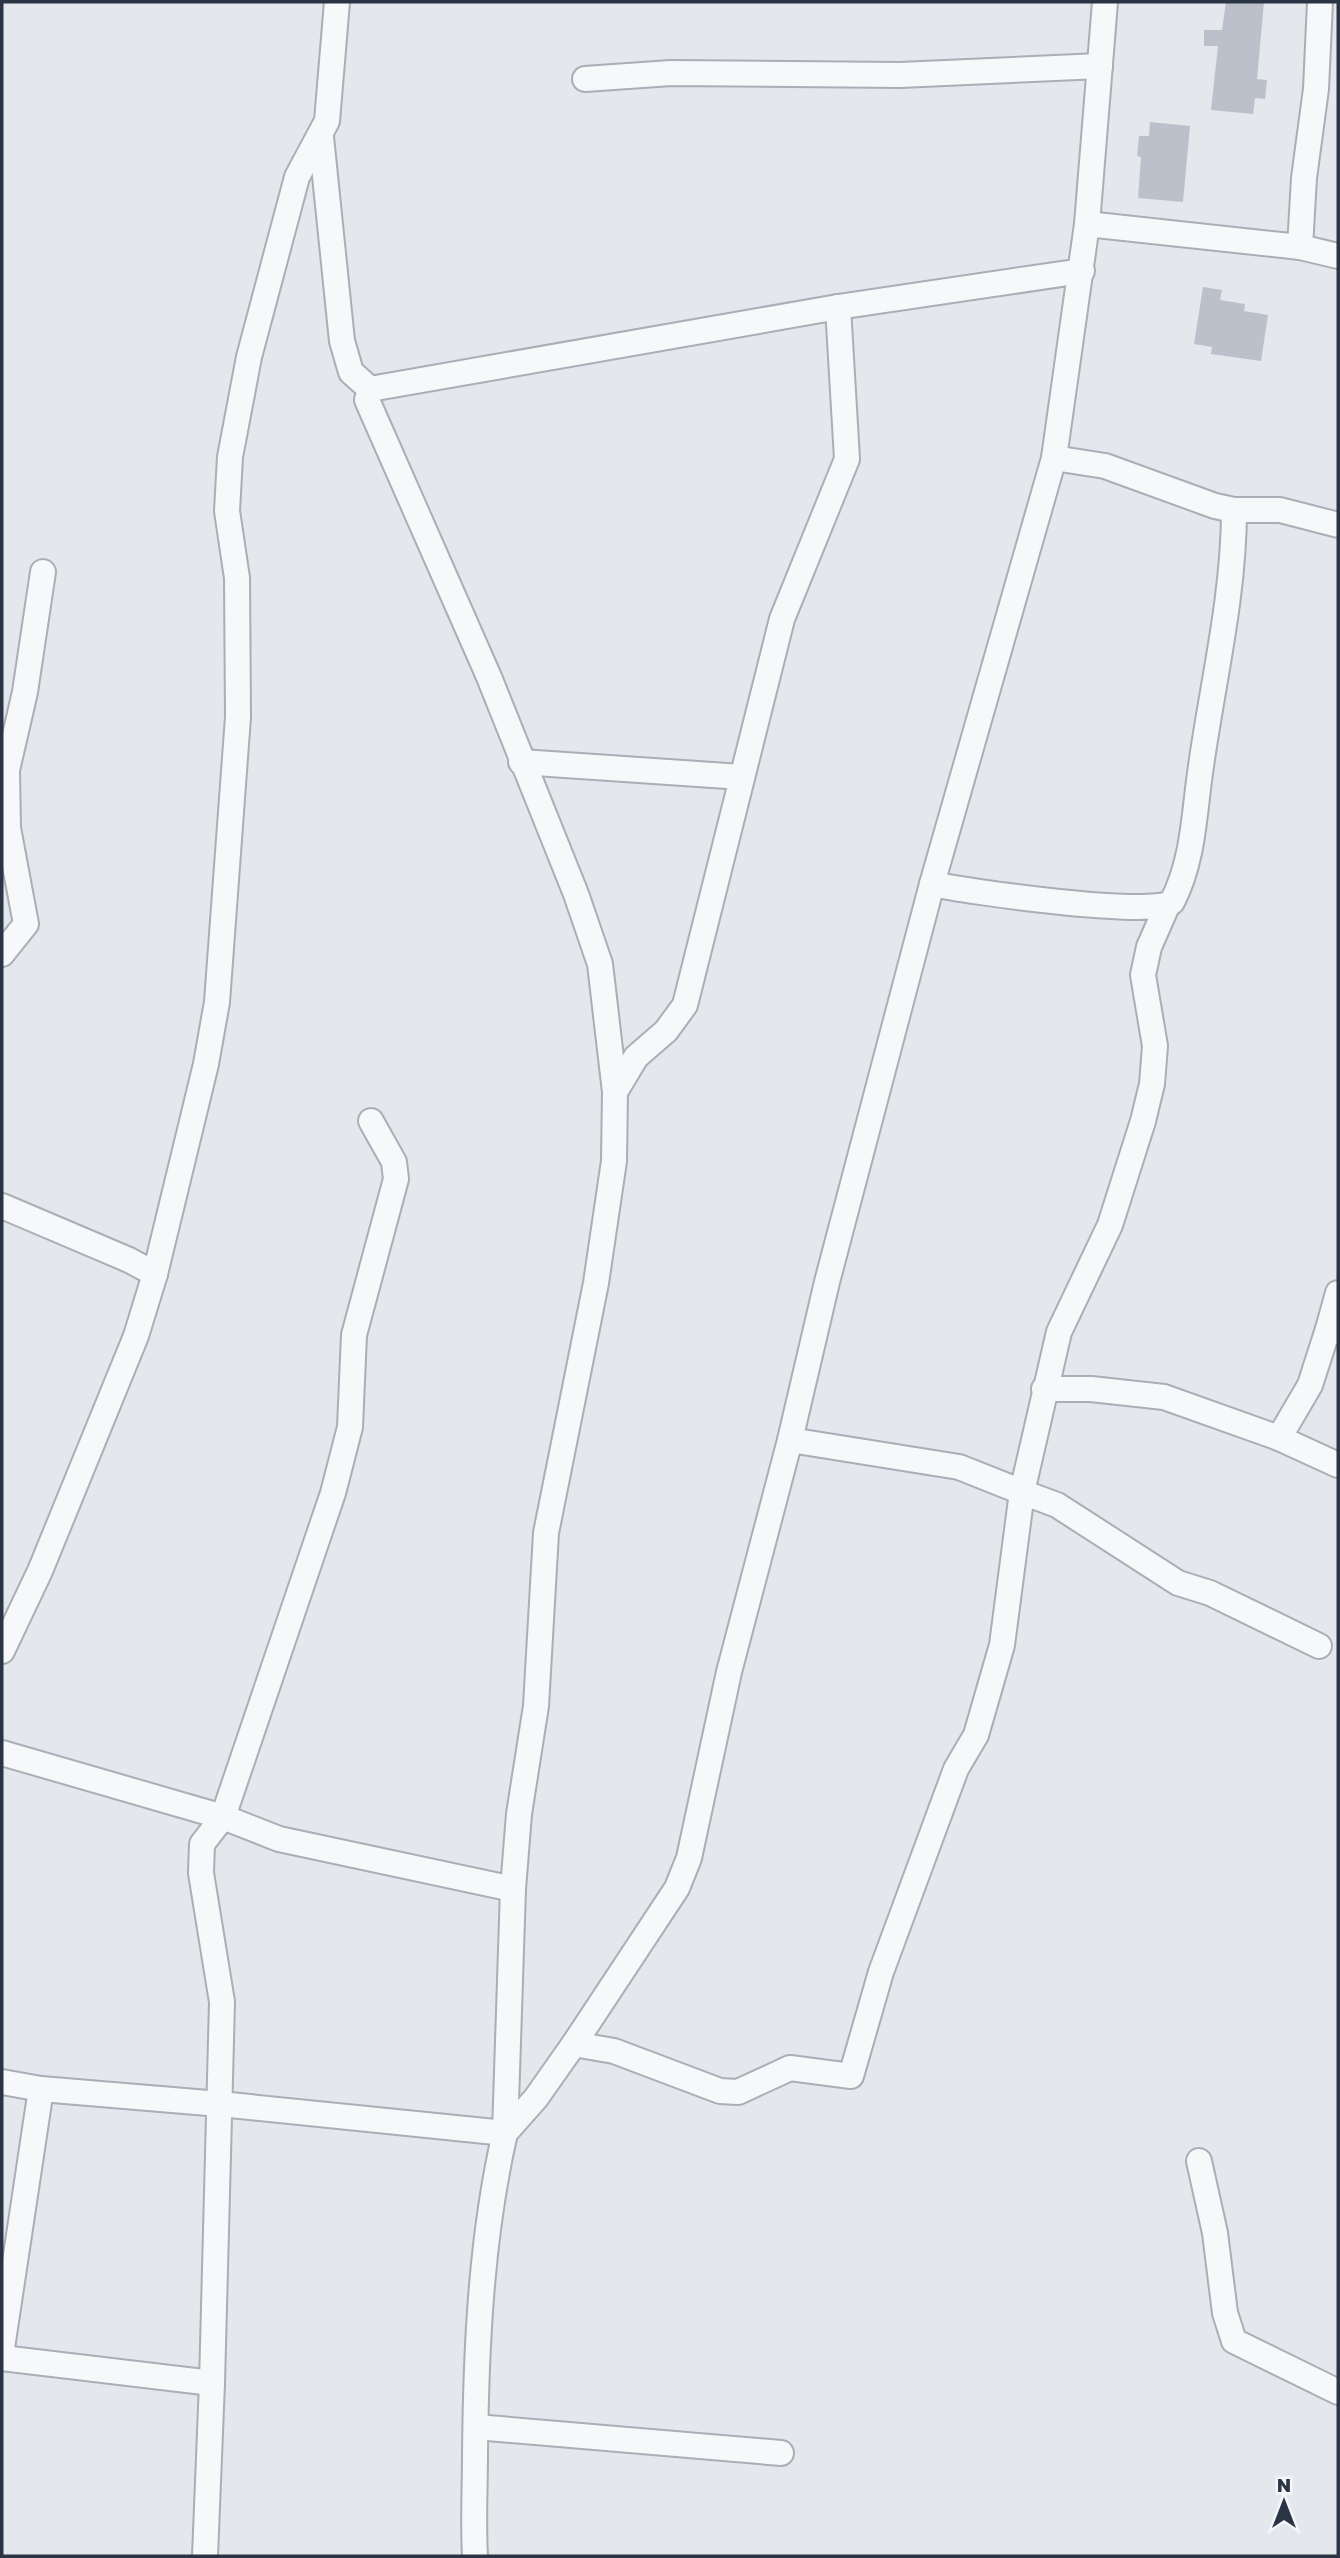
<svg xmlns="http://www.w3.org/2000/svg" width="1340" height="2558" font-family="'Golos Text',sans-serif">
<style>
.building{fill:#bbc0ca}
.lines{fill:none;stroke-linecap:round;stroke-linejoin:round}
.minor-casing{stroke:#a9aeb7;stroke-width:28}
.minor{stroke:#f7f8fa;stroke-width:24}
</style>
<rect width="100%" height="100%" fill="#e4e7ec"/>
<!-- building -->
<g class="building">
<path d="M1226 2H1264L1257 79 1267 80 1265 99 1255 98 1253 114 1211 110 1218 46H1204V30H1222Z"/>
<path d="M1150 122 1190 126 1183 202 1138 198 1141 157 1137 156 1139 136H1149Z"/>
<path d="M1203 287 1222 290 1220 300 1245 304 1244 311 1268 315 1261 361 1211 354 1212 347 1194 344Z"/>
</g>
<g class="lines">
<!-- minor casing -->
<g class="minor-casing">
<g id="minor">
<path d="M585 79 671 73 900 75 1100 66"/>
<path d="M321 137 342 341 351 372 370 389"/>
<path d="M1087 224 1300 247 1338 256"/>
<path d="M1300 247 1304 178 1316 89 1320 2"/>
<path d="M370 389 367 400 489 677 576 894 600 964 615 1092 614 1161 596 1283 546 1533 536 1706 519 1814 513 1889 505 2133C481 2237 476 2348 475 2454 475 2488 473 2522 475 2556"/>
<path d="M370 389 838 307 1082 271"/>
<path d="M1054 458 1105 466 1215 506 1234 510H1280L1338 525"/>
<path d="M521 762 742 777"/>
<path d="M932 884C965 891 1152 918 1172 902 1194 860 1194 812 1201 766 1213 681 1234 596 1234 510"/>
<path d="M2 954 26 924 8 828 7 770 25 692 43 572"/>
<path d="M615 1092 636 1057 666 1031 685 1005 782 619 847 459 838 307"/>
<path d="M2 1206 129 1260 155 1274"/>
<path d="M1328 1329 1338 1293"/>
<path d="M1044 1389H1091L1164 1397 1279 1438 1310 1385 1328 1329 1338 1332"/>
<path d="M1279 1438 1338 1465"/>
<path d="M790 1440 959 1467 1022 1492 1059 1332 1110 1225 1143 1121 1152 1084 1155 1046 1143 975 1149 947 1167 906"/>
<path d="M2 1651 40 1571 136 1336 155 1274 206 1064 217 1002 238 717 237 578 227 511 230 457 249 357 297 177 327 121 337 2"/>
<path d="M2 1753 223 1817 279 1839 513 1889"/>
<path d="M574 2044 614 2051 720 2091 738 2092 790 2068 851 2076 881 1972 956 1769 976 1735 1002 1645 1022 1492 1057 1505 1178 1583 1210 1593 1319 1646"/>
<path d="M2 2082 41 2089 220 2104 505 2133 536 2098 574 2044 677 1888 689 1858 729 1672 790 1440 827 1282 932 884 1054 458 1087 224 1105 2"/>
<path d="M1199 2161 1215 2233 1225 2313 1234 2341 1338 2392"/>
<path d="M2 2348 41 2089"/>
<path d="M2 2358 212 2383"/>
<path d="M476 2427 781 2453"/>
<path d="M205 2556 212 2383 222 2002 201 1873 202 1844 223 1817 333 1493 350 1427 354 1335 396 1179 394 1162 371 1121"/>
</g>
</g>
<!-- minor -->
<use href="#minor" class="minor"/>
</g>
<!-- border -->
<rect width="1340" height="2558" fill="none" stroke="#2b3445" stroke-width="7"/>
<!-- north arrow -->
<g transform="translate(1284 2502)" stroke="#f4f6f9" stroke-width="5" paint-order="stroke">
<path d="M0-5L12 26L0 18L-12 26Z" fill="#2b3445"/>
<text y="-10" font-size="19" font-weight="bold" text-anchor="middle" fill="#2b3445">N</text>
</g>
</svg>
